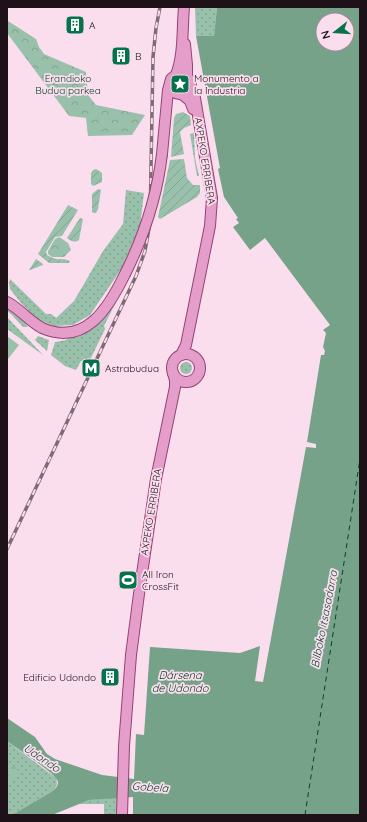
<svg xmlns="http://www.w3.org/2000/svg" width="367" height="822" font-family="Quicksand,sans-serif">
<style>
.grass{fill:url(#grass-dots)}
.forest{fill:url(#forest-crowns)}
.wetland{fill:url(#wetland-marsh)}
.garden{fill:url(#garden-furrows)}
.water{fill:#75a289;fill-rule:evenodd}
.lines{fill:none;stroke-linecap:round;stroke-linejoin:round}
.ferry{stroke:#06432b;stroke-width:1;stroke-dasharray:5 4;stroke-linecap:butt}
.primary-casing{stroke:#944274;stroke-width:12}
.primary{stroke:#e59ec9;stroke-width:10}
.rail-casing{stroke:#7f6b75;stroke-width:3.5}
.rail{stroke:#fbdeed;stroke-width:2;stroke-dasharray:6;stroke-linecap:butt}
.primary-bridge-casing{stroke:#944274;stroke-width:12;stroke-linecap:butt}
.primary-bridge{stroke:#e59ec9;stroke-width:10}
.labels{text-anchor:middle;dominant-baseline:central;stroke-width:3.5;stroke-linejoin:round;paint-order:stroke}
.poi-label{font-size:10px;fill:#1e1118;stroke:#fbdeed;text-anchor:start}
.park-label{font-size:10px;fill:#003d25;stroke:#fbdeed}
.street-label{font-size:10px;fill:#1e1118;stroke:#fbdeed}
.water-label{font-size:11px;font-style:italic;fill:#06432b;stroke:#fbdeed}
</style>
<defs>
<pattern id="grass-dots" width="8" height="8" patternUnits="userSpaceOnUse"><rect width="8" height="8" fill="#99c0ab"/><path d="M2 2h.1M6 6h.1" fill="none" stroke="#83a492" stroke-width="1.8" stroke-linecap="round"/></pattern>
<pattern id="forest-crowns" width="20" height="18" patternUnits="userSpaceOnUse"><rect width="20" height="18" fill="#99c0ab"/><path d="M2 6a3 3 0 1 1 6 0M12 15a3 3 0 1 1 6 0" fill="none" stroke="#83a492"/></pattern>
<pattern id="wetland-marsh" width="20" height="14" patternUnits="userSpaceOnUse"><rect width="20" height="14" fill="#99c0ab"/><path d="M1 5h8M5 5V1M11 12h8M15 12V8" fill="none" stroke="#83a492"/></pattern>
<pattern id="garden-furrows" width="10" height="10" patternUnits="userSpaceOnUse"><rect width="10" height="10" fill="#99c0ab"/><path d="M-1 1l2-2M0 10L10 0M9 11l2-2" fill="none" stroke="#83a492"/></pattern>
</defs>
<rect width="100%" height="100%" fill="#fbdeed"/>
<!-- grass -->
<g class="grass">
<path d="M195 7H217L214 36H196Z"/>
<path d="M194 133 195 158 199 176H197L190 134Z"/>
<path d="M126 190 144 193 140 226 122 268 90 315 73 325 54 326 38 320 21 303 10 289 9 283 10 279 46 314H51L56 318 74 301 103 251 123 224Z"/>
<path d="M123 288 104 326 105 329 89 362 81 361 76 370 65 366 51 355 55 342 66 340 71 336 86 332 97 325 104 317Z"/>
<path d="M7 307 20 317 28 327H23L11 314 7 311Z"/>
<path d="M7 317 43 355 7 329Z"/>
<path d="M38 336 49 340 47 351 35 340Z"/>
<circle cx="186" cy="368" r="6"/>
<path d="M7 741 56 778C58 785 57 787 51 792L12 815H7Z"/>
<path d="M119 797 118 815H104V804H78L89 800Z"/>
</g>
<!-- forest -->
<g class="forest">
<path d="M8 21 36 39 39 47 44 54 86 72 88 95 96 105 145 115 132 135 88 136 86 118 69 116 7 33Z"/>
<path d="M59 237 68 243 71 250 64 257H52L48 254V251L55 239Z"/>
<path d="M7 336 19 345 8 359 7 358Z"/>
</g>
<!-- wetland -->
<path class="wetland" d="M7 761 19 771 7 786Z"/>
<!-- garden -->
<g class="garden">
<path d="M183 112 190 116 191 125 184 128 180 132 184 154 171 157 174 118 176 114Z"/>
<path d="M184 159 187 178 193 185H200V193L197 197 160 219 158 217 170 160Z"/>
<path d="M96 169 102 173V182L93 186 91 184V173L93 170Z"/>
<path d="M98 189 101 190 98 209 96 213H94L92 212V194Z"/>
<path d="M68 205 78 210 62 236 55 237 46 252 47 255C57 262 62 257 70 261L69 263H49L38 254Z"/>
<path d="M80 218 83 219 79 240C75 243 70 241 67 238Z"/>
<path d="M36 259 43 264V265L30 270H29Z"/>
</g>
<!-- water -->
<path class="water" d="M217 7H360V815H133V797L89 800 52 815H12L51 792C55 789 58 787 58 782 57 774 16 748 7 741V718L35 737 47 754 55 759 102 775 134 779 136 734 144 735 150 647 240 653 260 646 255 681 263 682 306 447 316 448V444L307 442 321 355H324L325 351 323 347 326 333 323 330 330 325 265 238 250 250 233 227 239 223 236 219 238 218 224 197 218 169 220 168 196 36H214ZM323 20H347V44H323Z"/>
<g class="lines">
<!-- ferry -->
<path class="ferry" d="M305 815 360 459"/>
<!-- primary casing -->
<g class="primary-casing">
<g id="primary">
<path d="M185 44 187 65V76"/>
<path d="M176 75C184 54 182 29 184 7"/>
<path d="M183 95 190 101 193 109"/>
<path d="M162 154 168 90 171 79 176 75C183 72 188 76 191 83 190 93 182 97 173 92L170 84"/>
<path d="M7 302C20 309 29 321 42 328 86 347 109 307 125 274"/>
<circle cx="186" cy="368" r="14"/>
<path d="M181 355 186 345 210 226 212 198 195 98 190 87"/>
<path d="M122 815 124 746 131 655 139 594 156 479 175 387V380L173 373"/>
</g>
</g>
<!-- primary -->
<use href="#primary" class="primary"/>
<!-- rail casing -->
<g class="rail-casing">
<path id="rail" d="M7 549 136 276 145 251 150 223 153 57 156 28 160 7"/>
</g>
<!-- rail -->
<use href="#rail" class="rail"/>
<!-- primary-bridge casing -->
<g class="primary-bridge-casing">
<path id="primary-bridge" d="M125 274C144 236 157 197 162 154"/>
</g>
<!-- primary-bridge -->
<use href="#primary-bridge" class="primary-bridge"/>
</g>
<!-- icons -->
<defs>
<g id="building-square" transform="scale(1)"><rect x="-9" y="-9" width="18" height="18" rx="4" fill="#05724b" stroke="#fbdeed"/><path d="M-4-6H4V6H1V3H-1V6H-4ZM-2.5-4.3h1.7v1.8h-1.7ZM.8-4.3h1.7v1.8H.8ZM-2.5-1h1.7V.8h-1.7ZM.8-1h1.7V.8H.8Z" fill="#fff"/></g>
<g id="sight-square" transform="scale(1)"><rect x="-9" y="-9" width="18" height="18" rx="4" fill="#05724b" stroke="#fbdeed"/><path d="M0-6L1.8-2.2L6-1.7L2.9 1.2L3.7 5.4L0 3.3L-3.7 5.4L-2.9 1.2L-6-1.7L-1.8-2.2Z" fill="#fff"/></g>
<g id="metro-square" transform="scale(1)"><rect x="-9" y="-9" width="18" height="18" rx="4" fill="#05724b" stroke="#fbdeed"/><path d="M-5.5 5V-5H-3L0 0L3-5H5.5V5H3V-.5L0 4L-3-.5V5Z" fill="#fff"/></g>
<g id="stadium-square" transform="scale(1)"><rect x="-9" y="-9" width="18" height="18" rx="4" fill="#05724b" stroke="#fbdeed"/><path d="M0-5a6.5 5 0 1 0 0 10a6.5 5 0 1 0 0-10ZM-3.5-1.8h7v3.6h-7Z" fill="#fff"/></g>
</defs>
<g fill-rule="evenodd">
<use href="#building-square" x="75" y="25"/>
<use href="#building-square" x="121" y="56"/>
<use href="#sight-square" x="180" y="84"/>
<use href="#metro-square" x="91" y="368"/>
<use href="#stadium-square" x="128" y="580"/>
<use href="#building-square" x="110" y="677"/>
</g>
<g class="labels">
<!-- poi labels -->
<g class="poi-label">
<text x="89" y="25">A</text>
<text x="135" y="56">B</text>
<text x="194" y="78">Monumento a<tspan x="194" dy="12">la Industria</tspan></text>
<text x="105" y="368">Astrabudua</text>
<text x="142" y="574">All Iron<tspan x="142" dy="12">CrossFit</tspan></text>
<text x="96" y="677" text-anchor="end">Edificio Udondo</text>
</g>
<!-- park labels -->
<g class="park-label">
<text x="68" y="78">Erandioko<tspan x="68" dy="12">Budua parkea</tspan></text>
</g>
<!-- street labels -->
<g class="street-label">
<text transform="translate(205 161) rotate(81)">AXPEKO ERRIBERA</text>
<text transform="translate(151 512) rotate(-81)">AXPEKO ERRIBERA</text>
</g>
<!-- water labels -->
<g class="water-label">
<text transform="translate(324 619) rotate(-79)">Bilboko itsasadarra</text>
<text x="180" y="675">Dársena<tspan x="180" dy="13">de Udondo</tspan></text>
<text transform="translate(42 758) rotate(34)">Udondo</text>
<text transform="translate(150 787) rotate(4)">Gobela</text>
</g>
</g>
<!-- border -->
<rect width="367" height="822" fill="none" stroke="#1e1118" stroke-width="16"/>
<!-- north arrow -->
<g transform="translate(335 32) rotate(253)"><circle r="19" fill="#fbdeed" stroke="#a38c98"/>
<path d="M0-3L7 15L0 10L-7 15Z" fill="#05724b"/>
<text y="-6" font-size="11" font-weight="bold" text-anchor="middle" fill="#1e1118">N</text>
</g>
</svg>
